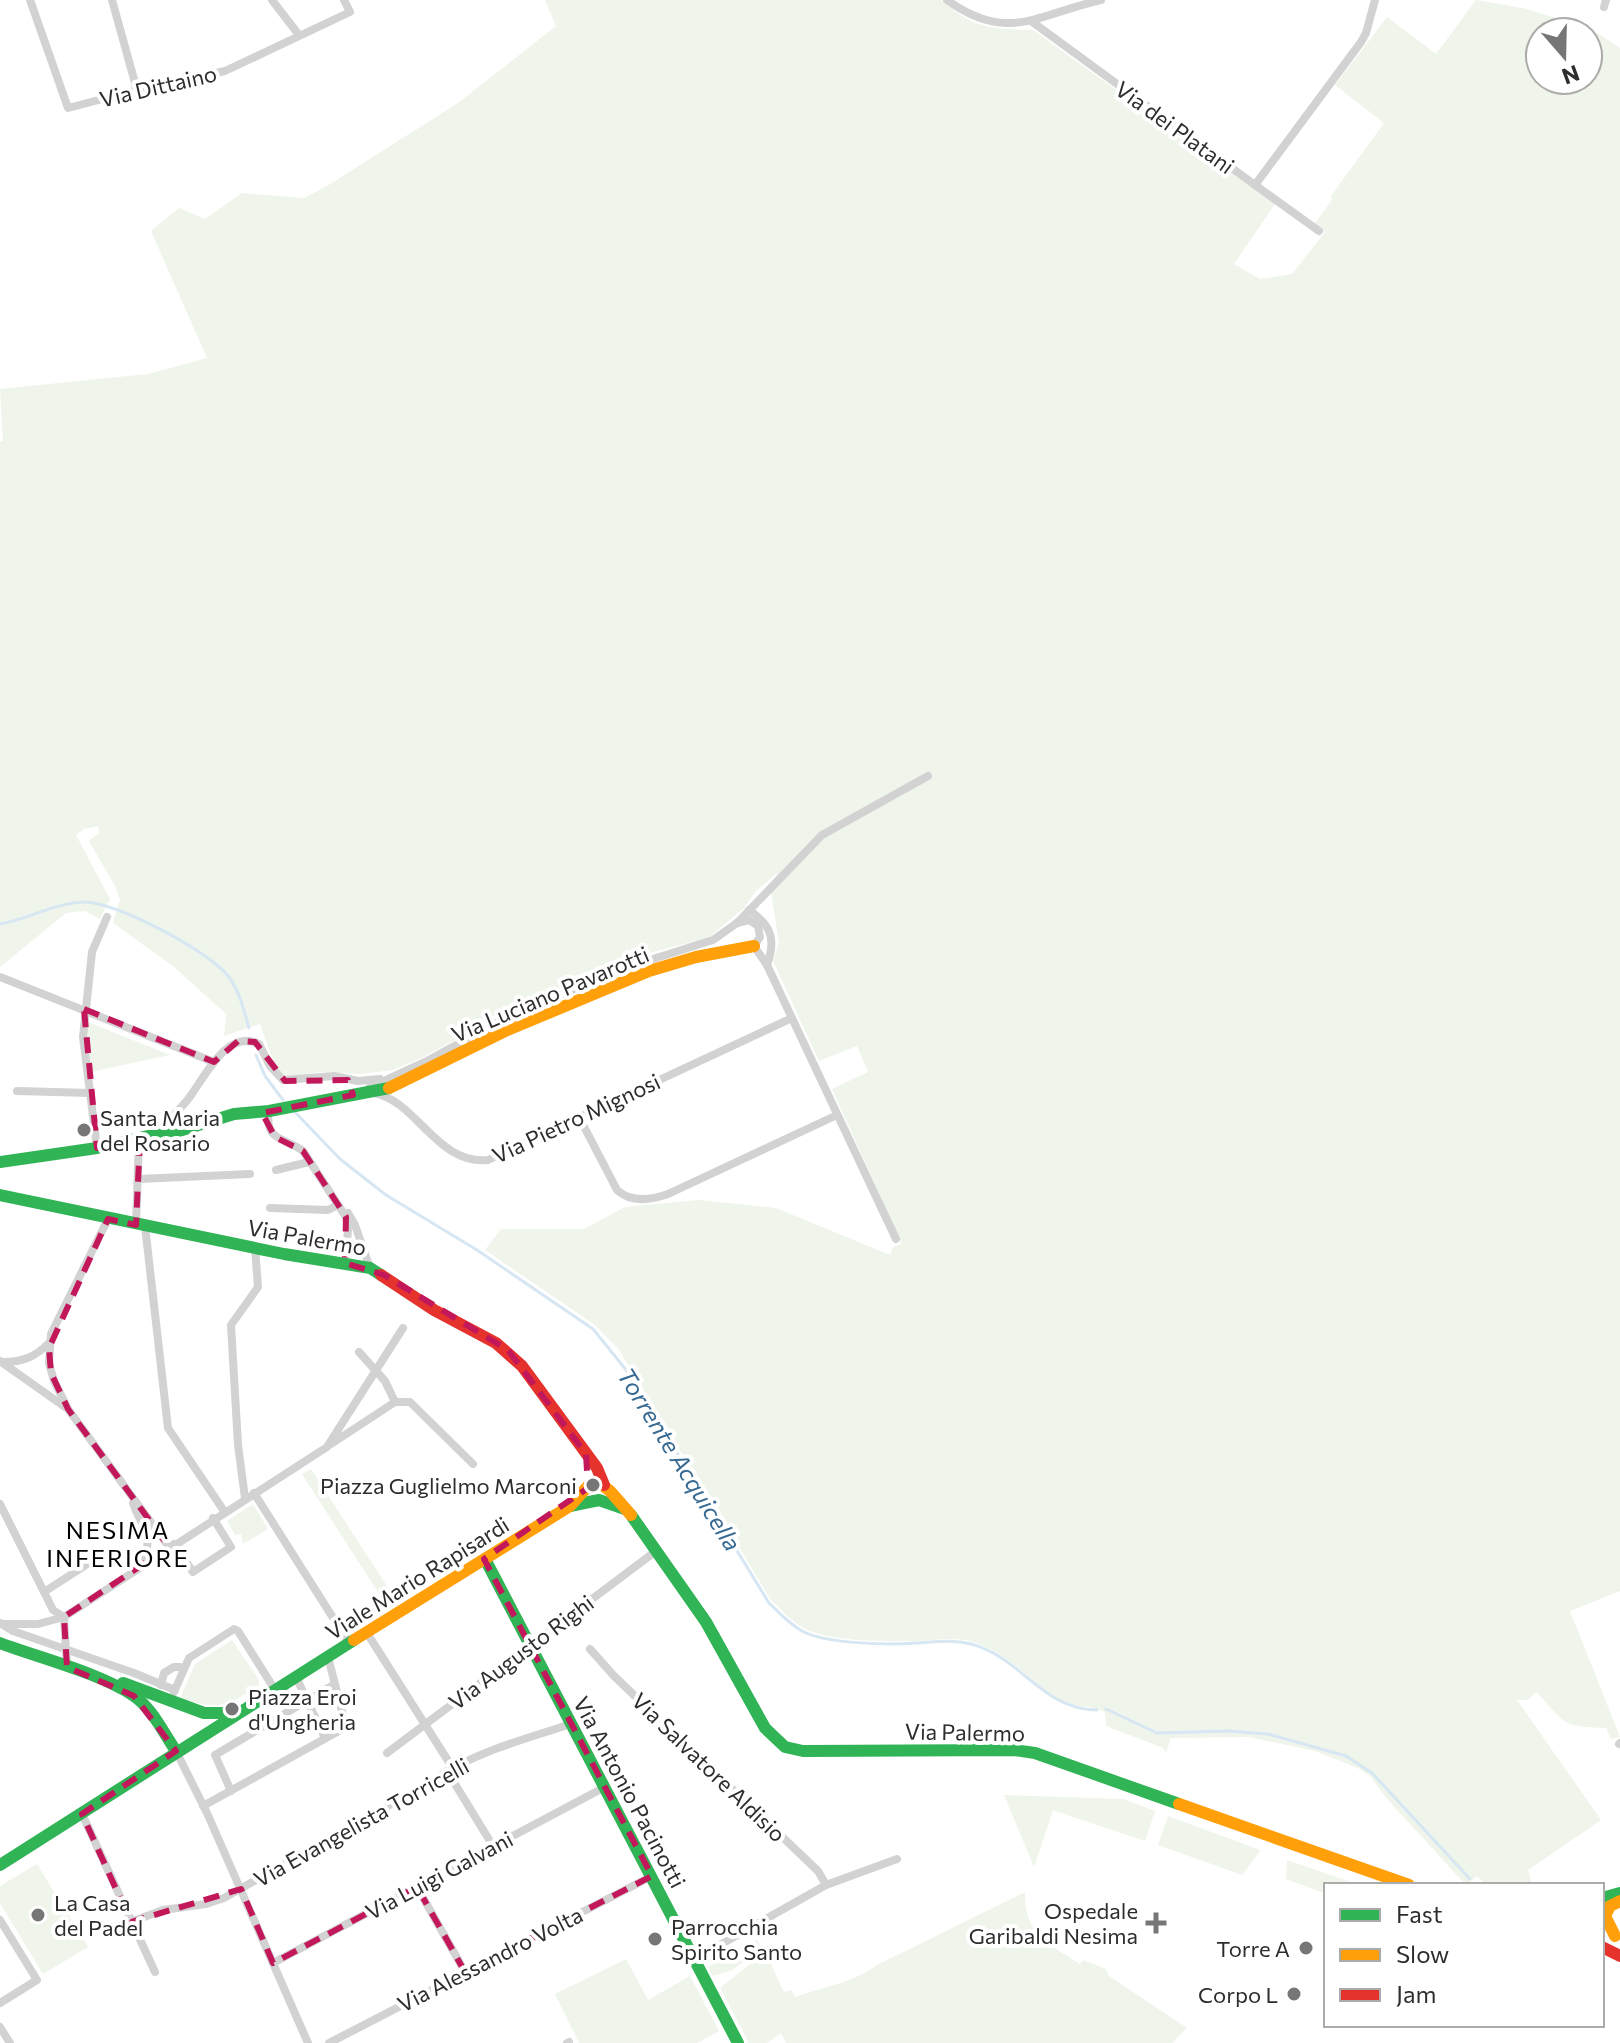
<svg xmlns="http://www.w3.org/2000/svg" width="1620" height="2043" font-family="Commissioner,sans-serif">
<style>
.green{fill:#eff5ea;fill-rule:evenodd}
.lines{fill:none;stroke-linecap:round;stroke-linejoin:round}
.stream{stroke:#d6e6f2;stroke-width:3}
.street{stroke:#d2d2d2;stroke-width:8}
.fast{stroke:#30b455;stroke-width:12}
.slow{stroke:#ff9f0a;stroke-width:12}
.jam{stroke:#e5322d;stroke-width:12}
.marked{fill:none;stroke:#c2185b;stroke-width:6;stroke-dasharray:16 10;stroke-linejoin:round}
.poi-dot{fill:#767676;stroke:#fff;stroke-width:3}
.labels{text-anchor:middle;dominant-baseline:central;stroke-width:8;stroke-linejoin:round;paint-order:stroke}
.street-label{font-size:22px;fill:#2d2d2d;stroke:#fff}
.poi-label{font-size:22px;fill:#2d2d2d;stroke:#fff;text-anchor:start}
.water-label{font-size:24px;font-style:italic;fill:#376a93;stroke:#fff}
.neighbourhood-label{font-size:24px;letter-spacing:2px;fill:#000;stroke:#fff}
</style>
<rect width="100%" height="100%" fill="#fff"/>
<!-- green -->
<g class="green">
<path d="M545 0H941C974 29 991 29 1033 30L1275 204 1234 264 1260 279 1292 274 1325 232 1315 223 1332 200 1331 196 1384 123 1335 85 1387 17 1436 54 1476 0 1527 9 1593 30 1620 48V1591L1570 1611 1620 1737 1611 1739 1606 1728C1563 1727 1565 1724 1537 1692L1527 1700H1517L1601 1820 1528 1870 1532 1884 1487 1885 1477 1876 1466 1885 1387 1799 1370 1776 1358 1768 1315 1751 1249 1737 1171 1738 1166 1753 1163 1748 1106 1726 1105 1712C1092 1705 1078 1708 1064 1702 1031 1685 1010 1652 973 1642 953 1636 932 1641 912 1641 882 1641 830 1642 803 1628 792 1622 781 1609 771 1600L619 1350 595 1325 485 1250 501 1229H584L625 1207 699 1200 776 1208 890 1255 893 1247 902 1244 832 1089 868 1072 857 1046 819 1061 773 961 779 943 771 893 782 882 776 874 755 892 744 908 708 938 637 956 608 968 583 984 496 1014 478 1028 419 1059 393 1070 362 1074 320 1072 288 1076 279 1072 274 1063 260 1024 224 1036 226 1014 174 967 113 923 120 900 116 888 89 841 99 833 98 826 84 829 76 835 110 899 100 919 85 911 66 913 0 967V442L3 441 0 389 148 374 207 358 151 231 179 208 205 219 242 193 304 198 327 186 458 103 556 26ZM1540 32H1588V80H1540Z"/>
<path d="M86 1022 90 1023 170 1055 90 1072 85 1040Z"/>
<path d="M311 1469 396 1600 387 1606 302 1474Z"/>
<path d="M253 1504 268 1529 243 1544 241 1534 235 1535 227 1521Z"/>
<path d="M232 1640 259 1680V1686C227 1705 220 1711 183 1699L181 1696 195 1664Z"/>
<path d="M1004 1795 1123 1799 1155 1811 1145 1841 1053 1810 1034 1867Z"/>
<path d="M1168 1816 1260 1850V1851L1242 1875 1158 1845Z"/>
<path d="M1287 1860 1359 1885H1326V1894L1286 1879Z"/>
<path d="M37 1864 88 1947 43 1974 0 1903V1886Z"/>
<path d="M1025 1892C1024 1935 1049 1944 1080 1964L1083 1960 1106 1969 1109 1976 1187 2028 1172 2043H786L781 2033 767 2043H749L720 1988 765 1952 784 1992 792 1990 795 1997C825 1986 851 1984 877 1965Z"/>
<path d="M757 1940 762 1948 732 1970 713 1976 708 1967Z"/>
<path d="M626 1959 648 2000 690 1976 719 2031 697 2043H579L555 1994Z"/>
</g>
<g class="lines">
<!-- stream -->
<g class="stream">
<path d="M0 924C28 919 56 903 83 902 113 900 211 952 229 977 240 992 244 1011 249 1028"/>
<path d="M256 1055 265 1076 283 1100"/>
<path d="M294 1111 340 1159 386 1195 477 1250 593 1329 627 1371 769 1603C779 1612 789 1624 802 1631 826 1644 887 1645 916 1643 935 1642 952 1639 971 1644 1022 1657 1040 1709 1097 1710"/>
<path d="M1106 1709 1157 1733 1228 1731 1268 1734 1346 1756 1372 1773 1470 1879"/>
</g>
<!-- street -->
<g class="street">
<path d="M30 0 68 108 137 90 225 71 350 12 344 0"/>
<path d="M112 0 137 90"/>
<path d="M272 0 299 35"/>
<path d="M947 0C1008 44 1038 14 1101 0"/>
<path d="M1604 7 1606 0"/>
<path d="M1031 21 1255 185 1361 42 1366 33 1375 0"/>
<path d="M1255 185 1319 231"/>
<path d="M749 910C772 926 776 940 767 965"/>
<path d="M737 923 749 920 758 926 760 937 754 946 767 965 896 1239"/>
<path d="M0 977 214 1062"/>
<path d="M369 1088 425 1062 517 1012 631 966 713 940 737 923 822 835 928 776"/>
<path d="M17 1091 90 1093"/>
<path d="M374 1093C417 1101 437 1165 488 1160L792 1018"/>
<path d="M269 1111C264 1142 285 1137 303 1151L346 1217 348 1230 345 1263"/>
<path d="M579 1117 617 1190C631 1203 651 1200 668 1194L837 1115"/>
<path d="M152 1135C165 1124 178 1112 189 1098 205 1077 227 1028 259 1044L270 1066 283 1080 334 1076 358 1081 380 1079"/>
<path d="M97 1148 83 1037 92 952 107 917"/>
<path d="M276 1170 309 1162"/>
<path d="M139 1179 250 1174"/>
<path d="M270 1208 328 1210 338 1205"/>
<path d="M348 1213 355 1225 370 1268"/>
<path d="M108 1219 51 1334 49 1363 54 1381 68 1409 169 1547"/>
<path d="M136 1225 139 1139"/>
<path d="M145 1226 168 1428 224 1511"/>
<path d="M359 1352 385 1381 395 1402"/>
<path d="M0 1361 65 1407"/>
<path d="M3 1362C23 1362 35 1357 49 1343"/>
<path d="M331 1444 395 1402H410L473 1464"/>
<path d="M254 1493 349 1643"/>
<path d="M245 1498 238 1445 231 1325 258 1287 255 1248"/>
<path d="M133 1503C141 1527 157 1539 140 1564"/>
<path d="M0 1504 53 1610 64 1617"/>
<path d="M174 1544 193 1572 231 1547 213 1518"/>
<path d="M44 1592 103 1554"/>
<path d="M0 1623 13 1631 134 1673 175 1690"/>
<path d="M2 1624H38L64 1617"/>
<path d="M367 1633 452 1767"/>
<path d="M590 1649 614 1676 818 1871 826 1885"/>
<path d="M67 1667 64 1617 327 1447 403 1328"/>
<path d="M296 1677 325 1738"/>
<path d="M161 1685 164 1673 174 1667H180L183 1671"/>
<path d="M174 1692 189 1658 234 1629 238 1631 275 1690"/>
<path d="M1619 1744 1620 1743"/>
<path d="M176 1751 207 1813 308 2043"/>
<path d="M387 1753 656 1551"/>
<path d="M447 1771 493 1846"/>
<path d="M231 1791 215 1755 335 1684"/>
<path d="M203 1806 346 1727 328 1657"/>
<path d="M82 1814 155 1972"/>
<path d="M417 1887 465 1972"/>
<path d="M0 1920 37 1980 0 2003"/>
<path d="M131 1922 163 1910 206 1904 224 1898 434 1780C474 1752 525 1739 571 1724"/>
<path d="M695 1959 826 1885 897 1859"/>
<path d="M273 1963 605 1787"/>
<path d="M0 2027 10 2043"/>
<path d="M329 2043 652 1876"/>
<path d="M567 2043 569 2042"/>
</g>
<!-- fast -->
<g class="fast">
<path d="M0 1162 97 1148 152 1135H166L234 1114 269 1111 389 1088"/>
<path d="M0 1195 284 1254 370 1268 381 1275"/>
<path d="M570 1506 599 1500 625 1509"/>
<path d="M631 1515 706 1622 765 1728 785 1747 803 1751 1014 1750 1035 1753 1179 1804"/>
<path d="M485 1559 738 2043"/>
<path d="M0 1643C40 1658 100 1673 134 1696 152 1708 164 1734 176 1751"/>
<path d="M123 1683 204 1713H235"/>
<path d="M0 1865 354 1640"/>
<path d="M1602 1898 1620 1893"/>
</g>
<!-- slow -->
<g class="slow">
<path d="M389 1088 505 1031 649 971 696 957 754 946"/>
<path d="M354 1640 570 1506 589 1485 597 1481 610 1491 631 1515"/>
<path d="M1179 1804 1409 1885"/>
<path d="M1615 1936 1605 1916 1610 1906 1620 1901"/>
</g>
<!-- jam -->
<g class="jam">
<path d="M381 1275 434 1310 496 1343 522 1366 597 1468 604 1485"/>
<path d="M1602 1947 1620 1956"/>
</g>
</g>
<!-- marked area -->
<path class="marked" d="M84 1009 214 1062 238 1041 255 1042 285 1081 348 1080 353 1095 262 1113 275 1137 303 1151 346 1217 345 1263 384 1275 508 1350 586 1454 588 1488 484 1559 652 1876 465 1972 417 1887 273 1963 241 1889 131 1922 82 1814 176 1751 134 1696 67 1667 64 1617 169 1547 68 1409 51 1373 49 1348 108 1219 136 1225 140 1139 97 1148Z"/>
<!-- markers -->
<g class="poi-dot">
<circle cx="84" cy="1130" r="8"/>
<circle cx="593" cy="1485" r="8"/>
<circle cx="232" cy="1709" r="8"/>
<circle cx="38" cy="1915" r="8"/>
<path d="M1152 1911h8v8h8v8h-8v8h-8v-8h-8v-8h8z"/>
<circle cx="655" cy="1939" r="8"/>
<circle cx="1306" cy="1948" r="8"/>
<circle cx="1294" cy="1994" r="8"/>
</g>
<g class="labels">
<!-- street labels -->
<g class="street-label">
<text transform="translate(158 86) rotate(-13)">Via Dittaino</text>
<text transform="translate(1175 127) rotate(36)">Via dei Platani</text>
<text transform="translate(550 994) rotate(-23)">Via Luciano Pavarotti</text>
<text transform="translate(576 1118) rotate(-25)">Via Pietro Mignosi</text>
<text transform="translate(307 1237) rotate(10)">Via Palermo</text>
<text transform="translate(417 1578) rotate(-32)">Viale Mario Rapisardi</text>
<text transform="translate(521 1652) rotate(-37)">Via Augusto Righi</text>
<text transform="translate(965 1732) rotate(1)">Via Palermo</text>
<text transform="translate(709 1767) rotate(44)">Via Salvatore Aldisio</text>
<text transform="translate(630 1792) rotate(62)">Via Antonio Pacinotti</text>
<text transform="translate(361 1822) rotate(-29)">Via Evangelista Torricelli</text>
<text transform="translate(439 1875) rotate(-28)">Via Luigi Galvani</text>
<text transform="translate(490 1959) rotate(-27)">Via Alessandro Volta</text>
</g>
<!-- poi labels -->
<g class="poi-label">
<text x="100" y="1117">Santa Maria<tspan x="100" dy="25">del Rosario</tspan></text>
<text x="577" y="1485" text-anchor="end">Piazza Guglielmo Marconi</text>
<text x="248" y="1696">Piazza Eroi<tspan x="248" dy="25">d'Ungheria</tspan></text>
<text x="54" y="1902">La Casa<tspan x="54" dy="25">del Padel</tspan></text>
<text x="1138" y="1910" text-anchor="end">Ospedale<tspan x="1138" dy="25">Garibaldi Nesima</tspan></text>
<text x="671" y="1926">Parrocchia<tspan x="671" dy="25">Spirito Santo</tspan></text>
<text x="1290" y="1948" text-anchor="end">Torre A</text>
<text x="1278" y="1994" text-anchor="end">Corpo L</text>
</g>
<!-- water labels -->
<g class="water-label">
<text transform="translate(680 1459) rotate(58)">Torrente Acquicella</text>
</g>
<!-- neighbourhood labels -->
<g class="neighbourhood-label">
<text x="118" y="1529">NESIMA<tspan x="118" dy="28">INFERIORE</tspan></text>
</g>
</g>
<!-- legend -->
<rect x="1324" y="1883" width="280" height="144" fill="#ffffff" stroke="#ababab" stroke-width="2"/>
<rect x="1340" y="1909" width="40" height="12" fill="#30b455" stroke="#ababab" stroke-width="2"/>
<text x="1396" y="1923" font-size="24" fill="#2d2d2d">Fast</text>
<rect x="1340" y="1949" width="40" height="12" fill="#ff9f0a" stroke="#ababab" stroke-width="2"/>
<text x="1396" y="1963" font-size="24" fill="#2d2d2d">Slow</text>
<rect x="1340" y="1989" width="40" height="12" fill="#e5322d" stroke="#ababab" stroke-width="2"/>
<text x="1396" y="2003" font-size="24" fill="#2d2d2d">Jam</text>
<!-- north arrow -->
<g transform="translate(1564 56) rotate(160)"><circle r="38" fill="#ffffff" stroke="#ababab" stroke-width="2"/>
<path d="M0-6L14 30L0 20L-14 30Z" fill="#767676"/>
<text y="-12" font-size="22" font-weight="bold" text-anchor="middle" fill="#2d2d2d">N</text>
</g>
</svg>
